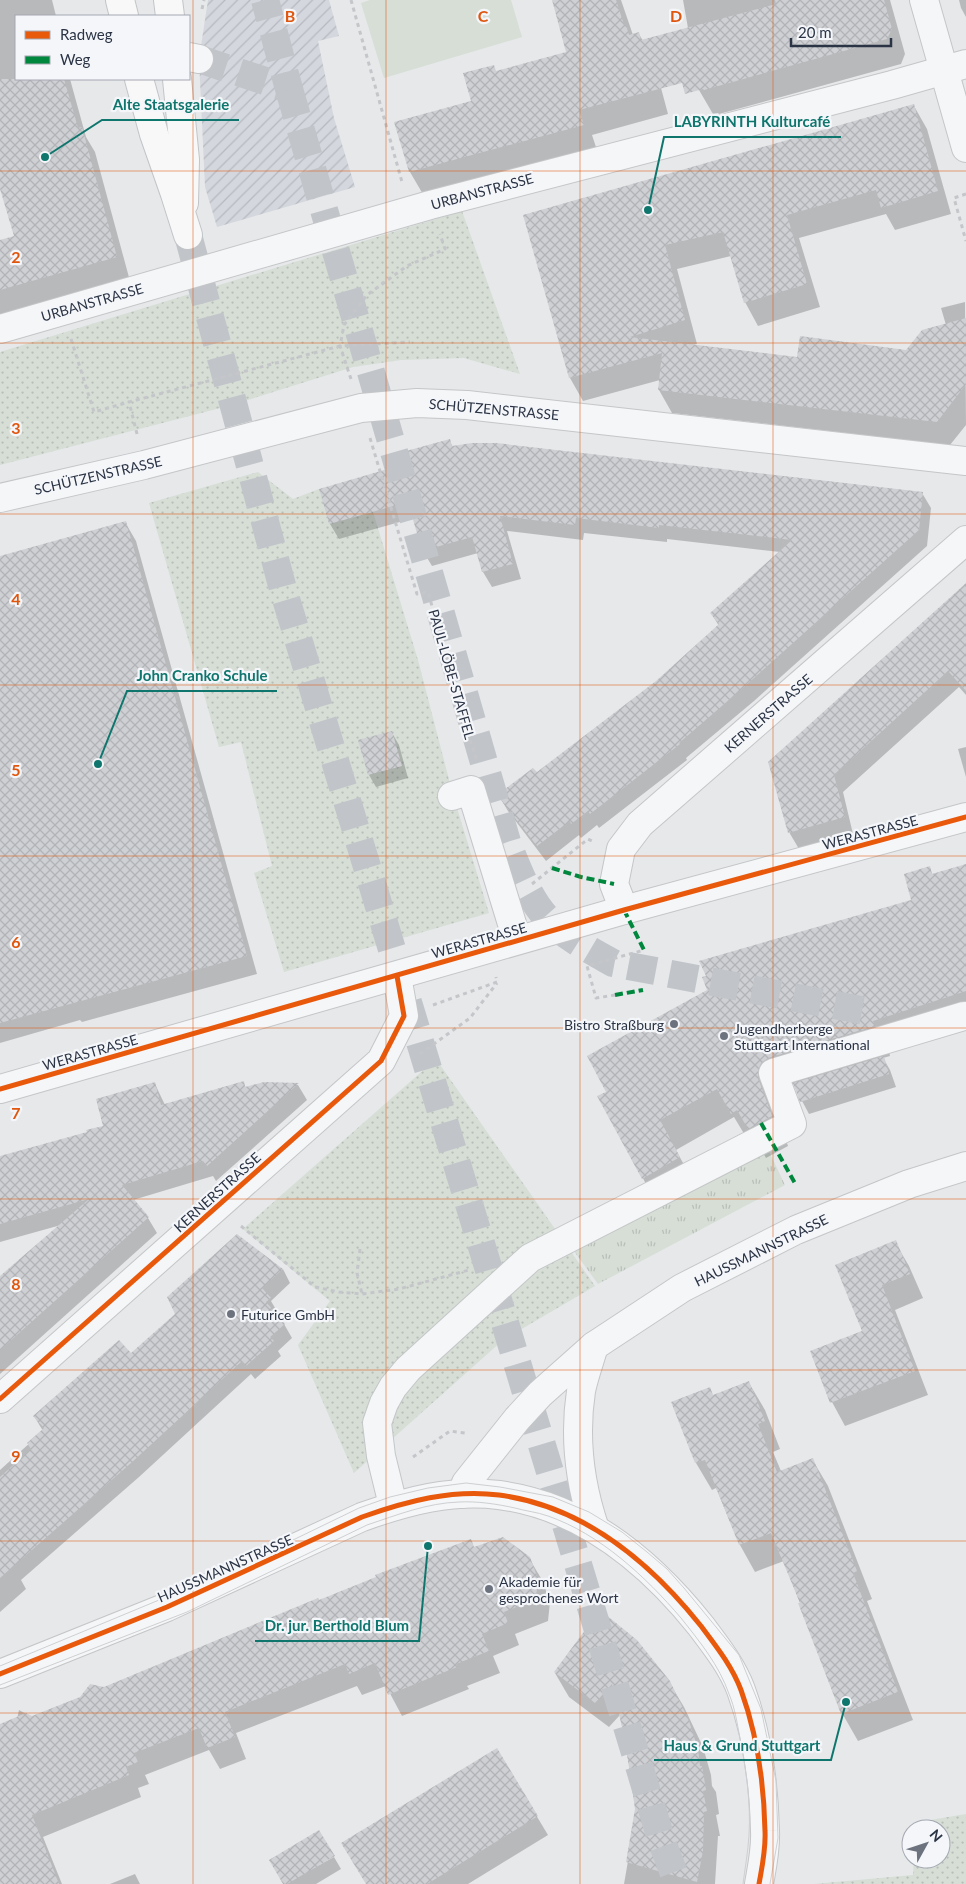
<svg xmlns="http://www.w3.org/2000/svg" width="966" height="1884" font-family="Lato,sans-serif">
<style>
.industrial{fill:url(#industrial-furrows)}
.grass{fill:url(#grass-tufts)}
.park{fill:url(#park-dots)}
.pitch{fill:#d6ded6}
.shadow{fill:#0003}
.building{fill:url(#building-cross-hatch)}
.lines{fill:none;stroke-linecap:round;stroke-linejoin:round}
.minor-tunnel{stroke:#c1c4c9;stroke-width:28;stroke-dasharray:28 14;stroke-linecap:butt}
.major-tunnel{stroke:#c1c4c9;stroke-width:28;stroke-dasharray:28 14;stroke-linecap:butt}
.minor-casing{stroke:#c4c6c8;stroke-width:30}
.major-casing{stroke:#c2c5c8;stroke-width:30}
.path{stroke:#c5c6ca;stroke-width:3;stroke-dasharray:4 4;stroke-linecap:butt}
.minor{stroke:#f5f6f7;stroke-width:28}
.major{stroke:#f8f8f8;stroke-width:28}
.tram{stroke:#cecfd2;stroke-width:1}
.quiet{stroke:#00873e;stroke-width:4;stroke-dasharray:8 4;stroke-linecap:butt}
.cycleway-casing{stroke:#f4f6f9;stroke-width:8}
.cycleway{stroke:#e8590c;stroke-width:5}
.grid{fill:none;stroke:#df570f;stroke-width:1;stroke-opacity:0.55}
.poi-dot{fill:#6c737f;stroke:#f4f6f9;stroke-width:2}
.labels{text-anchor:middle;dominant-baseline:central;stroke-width:4.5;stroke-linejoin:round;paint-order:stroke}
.street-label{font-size:14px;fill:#2b3445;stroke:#f4f6f9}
.poi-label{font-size:14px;fill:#2b3445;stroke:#f4f6f9;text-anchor:start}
.grid-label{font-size:16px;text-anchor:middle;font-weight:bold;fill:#df570f;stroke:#f4f6f9;stroke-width:4.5;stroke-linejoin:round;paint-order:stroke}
.leader{fill:none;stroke:#0f766e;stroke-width:2}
.callout-dot{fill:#0f766e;stroke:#f4f6f9;stroke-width:2}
.callout-label{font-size:15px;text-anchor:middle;font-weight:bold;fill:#0f766e;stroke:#f4f6f9;stroke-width:4.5;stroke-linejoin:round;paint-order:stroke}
</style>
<defs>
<pattern id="industrial-furrows" width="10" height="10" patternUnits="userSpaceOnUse" patternTransform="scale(1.25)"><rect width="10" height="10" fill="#d4d7dd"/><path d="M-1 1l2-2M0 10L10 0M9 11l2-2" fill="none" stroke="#b6b9bf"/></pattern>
<pattern id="grass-tufts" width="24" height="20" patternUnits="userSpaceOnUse" patternTransform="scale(1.25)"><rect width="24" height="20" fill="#d6ded6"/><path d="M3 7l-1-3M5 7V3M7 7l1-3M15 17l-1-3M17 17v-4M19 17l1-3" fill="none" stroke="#b8bfb9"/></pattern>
<pattern id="park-dots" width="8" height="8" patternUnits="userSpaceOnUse" patternTransform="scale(1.25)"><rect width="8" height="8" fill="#d6ded6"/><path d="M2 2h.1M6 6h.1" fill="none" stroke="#b8bfb9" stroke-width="1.8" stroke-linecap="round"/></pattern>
<pattern id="building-cross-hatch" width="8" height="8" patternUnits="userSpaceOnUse" patternTransform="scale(1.25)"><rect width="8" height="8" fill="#ced0d3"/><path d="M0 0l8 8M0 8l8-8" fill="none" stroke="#b1b3b6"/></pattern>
</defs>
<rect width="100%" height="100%" fill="#e6e8ea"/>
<polygon class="industrial" points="208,0 329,0 339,36 318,41 334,118 355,187 217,227 205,187 199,59"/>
<polygon class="grass" points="764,1141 785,1185 598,1284 568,1243"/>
<g class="park">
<polygon points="462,211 520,374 464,358 401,360 353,367 232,405 0,465 0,352"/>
<polygon points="258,472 293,499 319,489 329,524 373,512 418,660 453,795 489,913 284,972 254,873 272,866 241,742 219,747 149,503"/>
<polygon points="436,1059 595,1286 503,1340 354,1473 298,1345 330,1301 243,1229"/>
<polygon points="966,1814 966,1884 814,1884 913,1875 914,1859 941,1859 941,1829 913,1829 913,1823"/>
</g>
<polygon class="pitch" points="370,0 511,0 522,37 384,78 361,3"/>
<g class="shadow">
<polygon points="0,0 52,0 56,16 16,16 16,79 70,79 86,137 95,152 130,281 0,317 0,241 15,237 0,184"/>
<polygon points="553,0 621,0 633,35 639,34 653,58 668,114 592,135 597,150 424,196 410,172 396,123 472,102 496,72 568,53"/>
<polygon points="683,0 890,0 905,54 901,64 719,114 718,113 713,114 699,90"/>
<polygon points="959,0 966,0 966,17 961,8"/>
<polygon points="914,106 927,129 951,214 895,230 886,214 799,238 820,307 758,326 745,302 731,256 677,269 697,344 691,345 798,358 907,351 946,325 941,308 965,302 966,425 950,445 672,413 659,390 660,380 583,401 570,378 524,216"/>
<polygon points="449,440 453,447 922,493 931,508 927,546 754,701 686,758 687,760 599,828 597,825 581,838 579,835 546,861 508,811 499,796 536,774 657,682 719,626 711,613 780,552 667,539 667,542 584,533 583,540 507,531 521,579 492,587 483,572 478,553 432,566 423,551 414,518 339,539 330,524 320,490 400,467"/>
<polygon points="125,522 136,541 257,974 82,1022 80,1020 0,1043 0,557"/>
<polygon points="966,585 966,695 959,687 843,792 853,834 799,849 789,832"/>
<polygon points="392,733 399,745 408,778 376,787 369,775"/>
<polygon points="966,747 966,777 958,749"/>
<polygon points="966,865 966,1026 889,1051 890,1056 883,1058 890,1070 896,1087 809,1114 802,1101 795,1084 785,1087 775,1109 788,1146 766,1158 755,1139 749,1142 734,1117 676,1150 696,1187 659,1208 599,1097 913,901 929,868 933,875"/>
<polygon points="243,1082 246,1088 264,1083 298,1085 307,1100 216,1181 213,1176 133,1200 148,1218 157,1233 0,1374 0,1278 61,1225 0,1242 0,1157 88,1133 105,1127 155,1084 165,1105"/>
<polygon points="895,1242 909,1266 923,1298 895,1310 928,1395 845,1426 832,1402 864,1332"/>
<polygon points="283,1269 290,1283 271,1301 278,1313 276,1315 284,1324 292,1338 278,1351 281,1356 255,1379 251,1374 139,1477 21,1580 26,1589 0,1612 0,1470 43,1431 34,1416 130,1355"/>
<polygon points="749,1383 765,1410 780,1449 773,1452 781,1471 812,1459 828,1486 872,1599 867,1601 913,1720 858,1741 842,1713 784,1561 755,1572 740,1545 716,1488 712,1490 696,1463 714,1396"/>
<polygon points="475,1548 529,1558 542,1580 550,1602 548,1621 515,1634 519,1645 493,1656 500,1673 467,1686 469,1689 402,1716 386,1686 362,1695 357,1686 236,1733 246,1759 220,1769 209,1750 145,1775 149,1784 138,1788 141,1797 43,1837 62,1884 0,1884 0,1730 16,1724 19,1710 32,1717 318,1601"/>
<polygon points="555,1673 669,1682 684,1707 703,1747 711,1775 712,1786 716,1792 719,1814 716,1815 720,1836 718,1836 715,1884 624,1884 637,1809 620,1715 609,1727 569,1697"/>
<polygon points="497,1750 548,1835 468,1884 367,1884"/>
<polygon points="334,1857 341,1869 316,1884 284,1884"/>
<polygon points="135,1874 140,1884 110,1884"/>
</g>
<g class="building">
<polygon points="552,0 616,0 624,25 626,25 629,35 639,32 641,40 776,4 775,0 884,0 892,29 887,39 704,90 703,89 685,94 682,83 579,110 584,125 409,172 394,122 471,101 463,73 494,65 496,71 566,52"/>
<polygon points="0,79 64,79 78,128 82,127 117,257 0,290 0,240 14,236 0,189"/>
<polygon points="914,104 938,191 881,208 876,190 787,215 807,284 744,303 723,232 665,245 685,320 630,337 797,357 800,336 906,350 922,330 966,318 966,384 937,422 658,390 662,353 569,378 523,215"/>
<polygon points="450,439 452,446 472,443 496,443 923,492 919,530 745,686 679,743 680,744 590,814 588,811 571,824 570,821 537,846 497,795 533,768 537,772 656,681 719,624 710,613 792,540 659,525 659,528 576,518 575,525 500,516 513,564 482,572 472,537 422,551 408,502 329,524 319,489 398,466 395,454"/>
<polygon points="126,521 247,956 0,1023 0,556"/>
<polygon points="966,583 966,691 948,671 834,775 845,817 788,833 768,762"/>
<polygon points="392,731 402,766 368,775 358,740"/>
<polygon points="966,864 966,991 873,1021 875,1026 768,1058 761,1063 758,1071 758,1078 772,1116 748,1129 737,1110 731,1114 717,1089 660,1120 680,1157 642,1179 597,1096 606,1092 587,1056 707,990 702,977 706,976 699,961 911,900 904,874 930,866 932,874"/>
<polygon points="884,1056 889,1074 800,1102 793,1083"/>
<polygon points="244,1081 245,1087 264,1082 299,1083 207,1166 203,1161 122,1185 149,1217 0,1350 0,1276 89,1199 0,1224 0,1156 87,1132 86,1130 103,1126 96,1099 155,1082 161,1105"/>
<polygon points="237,1234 283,1269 262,1288 271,1298 266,1302 285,1324 270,1337 274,1341 246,1366 242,1361 131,1463 0,1578 0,1477 31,1449 27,1443 44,1428 33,1416 119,1340 131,1353 175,1314 167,1297"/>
<polygon points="896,1240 910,1274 882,1285 915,1371 830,1403 810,1351 862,1331 835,1265"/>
<polygon points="749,1381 765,1421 758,1424 777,1472 813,1458 857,1571 853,1573 898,1692 841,1714 798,1603 800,1603 771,1533 739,1545 705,1460 695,1463 671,1402 710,1387 713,1395"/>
<polygon points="503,1537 530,1557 538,1579 536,1599 504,1612 508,1623 482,1634 489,1651 456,1664 457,1667 388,1695 375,1663 349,1674 345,1664 225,1712 235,1737 207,1748 199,1728 134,1753 138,1762 126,1767 129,1775 32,1815 59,1884 0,1884 0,1724 26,1713 32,1716 80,1697 90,1684 104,1687 318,1598 319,1600 376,1577 375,1575 471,1539 474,1547"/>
<polygon points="600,1610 637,1640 670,1681 689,1721 698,1749 700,1766 702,1766 706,1790 703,1791 707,1811 704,1812 703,1851 697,1882 626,1862 635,1809 625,1740 612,1684 595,1703 554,1672"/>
<polygon points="497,1748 538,1816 427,1884 366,1884 341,1843"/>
<polygon points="319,1830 335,1856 287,1884 283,1884 269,1860"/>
</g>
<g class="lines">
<g class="minor-tunnel">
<polyline points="199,59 289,89 265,0"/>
<path d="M289,89L507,842C517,867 528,897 546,917C565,937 590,950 613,963L866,1011"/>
</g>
<polyline class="major-tunnel" points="188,235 283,589 662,1842 678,1884"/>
<defs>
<g id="minor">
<polyline points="924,0 966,148"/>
<polyline points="189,57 199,59"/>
<polyline points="0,329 430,205 892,85 966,64"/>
<polyline points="0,498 144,465 361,408 417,403 467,405 966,461"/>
<polyline points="452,796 471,790 517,940"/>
<polyline points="624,910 614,884 621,849 640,824 966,540"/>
<polyline points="0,1089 624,910 966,817"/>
<path d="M594,1346C590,1360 584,1376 581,1391C574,1437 580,1485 595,1529"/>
<polyline points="0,1399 381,1061 404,1016 397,976"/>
<polyline points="462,1494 466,1483 517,1419 540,1394 594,1346 682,1288 796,1230 909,1184 966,1166"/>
<polyline points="393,1505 381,1456 377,1423 384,1403 393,1387 408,1369 530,1258 792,1124 773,1073 964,1016"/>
<path d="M0,1674L167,1607L362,1517C407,1501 452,1489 499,1495C583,1506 650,1562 701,1626C716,1646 732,1666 741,1690C757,1734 764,1784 765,1831C766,1849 762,1867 759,1884"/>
</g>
<g id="major">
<polyline points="120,0 124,16"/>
<polyline points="168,0 170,16"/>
<polyline points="139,79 154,134 175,194 188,235"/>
<polyline points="177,79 185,160 184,203"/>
</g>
</defs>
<use href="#minor" class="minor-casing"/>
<use href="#major" class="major-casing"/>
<g class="path">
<polyline points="351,0 402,182"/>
<polyline points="202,9 204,0"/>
<polyline points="966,194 954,198 966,241"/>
<polyline points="71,339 94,412 129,402"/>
<polyline points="351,379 340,346 344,325 367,295 407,266 445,249 440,234"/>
<polyline points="137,434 129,402 340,346 410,342"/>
<polyline points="370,438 417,594 428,592 476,759"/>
<polyline points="532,884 588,839 592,841"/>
<polyline points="615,995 596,998 587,966 644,950"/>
<polyline points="433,1005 497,982 496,977"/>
<polyline points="420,1054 470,1018 497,983"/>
<polyline points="241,1226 315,1287 339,1292 362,1294 399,1289 469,1270"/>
<polyline points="360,1249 357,1273 362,1294"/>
<polyline points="413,1457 450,1431 465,1433"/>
</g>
<use href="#minor" class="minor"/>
<use href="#major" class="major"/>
<g class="tram">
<polyline points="0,1666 229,1571 359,1508 390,1497 428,1488 466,1483 500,1487 553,1497 589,1512 622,1532 647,1552 667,1569 684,1588 739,1655 761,1709 776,1781 778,1838 770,1884"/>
<path d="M0,1685L187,1612L367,1525C397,1515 427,1503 459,1502C477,1501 497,1504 515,1508C525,1511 537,1512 548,1516C600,1534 646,1577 681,1618C700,1642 719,1665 729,1694C735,1708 737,1723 740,1738C746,1770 751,1802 749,1835C748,1852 745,1868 743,1884"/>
</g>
<g class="quiet">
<polyline points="552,868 581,877 614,884"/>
<polyline points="624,910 644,950"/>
<polyline points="615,995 643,990"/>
<polyline points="761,1123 796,1185"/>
</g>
<defs>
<g id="cycleway">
<polyline points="0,1089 624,910 966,817"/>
<polyline points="0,1399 381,1061 404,1016 397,976"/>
<path d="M0,1674L167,1607L362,1517C407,1501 452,1489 499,1495C583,1506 650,1562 701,1626C716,1646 732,1666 741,1690C757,1734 764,1784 765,1831C766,1849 762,1867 759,1884"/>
</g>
</defs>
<use href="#cycleway" class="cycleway-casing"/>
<use href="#cycleway" class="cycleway"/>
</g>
<path class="grid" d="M193,0V1884M386,0V1884M580,0V1884M773,0V1884M0,171H966M0,343H966M0,514H966M0,685H966M0,856H966M0,1028H966M0,1199H966M0,1370H966M0,1541H966M0,1713H966"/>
<g class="poi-dot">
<circle cx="674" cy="1024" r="5"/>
<circle cx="724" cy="1036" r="5"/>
<circle cx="231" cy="1314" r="5"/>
<circle cx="489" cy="1589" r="5"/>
</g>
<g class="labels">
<g class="street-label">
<text transform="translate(482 191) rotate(-15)">URBANSTRASSE</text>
<text transform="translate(92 302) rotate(-16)">URBANSTRASSE</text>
<text transform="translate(494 409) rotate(5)">SCHÜTZENSTRASSE</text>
<text transform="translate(98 475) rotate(-13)">SCHÜTZENSTRASSE</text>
<text transform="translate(452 674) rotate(74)">PAUL-LÖBE-STAFFEL</text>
<text transform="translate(768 713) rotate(-41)">KERNERSTRASSE</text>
<text transform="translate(870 832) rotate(-15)">WERASTRASSE</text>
<text transform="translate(479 940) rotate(-16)">WERASTRASSE</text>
<text transform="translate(90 1052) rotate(-16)">WERASTRASSE</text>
<text transform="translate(217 1192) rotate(-42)">KERNERSTRASSE</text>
<text transform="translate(761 1250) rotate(-26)">HAUSSMANNSTRASSE</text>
<text transform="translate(225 1568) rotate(-24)">HAUSSMANNSTRASSE</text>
</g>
<g class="poi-label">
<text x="664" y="1024" text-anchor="end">Bistro Straßburg</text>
<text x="734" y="1028">Jugendherberge<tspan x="734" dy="16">Stuttgart International</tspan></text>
<text x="241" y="1314">Futurice GmbH</text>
<text x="499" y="1581">Akademie für<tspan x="499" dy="16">gesprochenes Wort</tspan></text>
</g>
</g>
<g class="grid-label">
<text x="290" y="22">B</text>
<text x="483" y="22">C</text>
<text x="676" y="22">D</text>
<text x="16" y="263">2</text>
<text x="16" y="434">3</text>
<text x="16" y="605">4</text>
<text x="16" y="776">5</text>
<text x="16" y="948">6</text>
<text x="16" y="1119">7</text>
<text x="16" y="1290">8</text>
<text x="16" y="1462">9</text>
</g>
<path class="leader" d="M45 157L102 120H239M648 210L664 137H841M98 764L127 691H277M428 1546L419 1641H255M846 1702L831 1760H654"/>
<g class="callout-dot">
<circle cx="45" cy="157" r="5"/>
<circle cx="648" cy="210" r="5"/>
<circle cx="98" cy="764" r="5"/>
<circle cx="428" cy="1546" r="5"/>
<circle cx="846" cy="1702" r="5"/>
</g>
<g class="callout-label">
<text x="171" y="110">Alte Staatsgalerie</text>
<text x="752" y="127">LABYRINTH Kulturcafé</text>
<text x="202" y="681">John Cranko Schule</text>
<text x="337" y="1631">Dr. jur. Berthold Blum</text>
<text x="742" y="1751">Haus &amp; Grund Stuttgart</text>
</g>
<rect x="15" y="15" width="175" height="65" fill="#f4f6f9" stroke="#a4a8b1"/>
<rect x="25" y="31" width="25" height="8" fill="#e8590c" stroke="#a4a8b1"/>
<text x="60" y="40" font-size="15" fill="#2b3445">Radweg</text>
<rect x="25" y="56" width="25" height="8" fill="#00873e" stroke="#a4a8b1"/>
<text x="60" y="65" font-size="15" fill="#2b3445">Weg</text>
<g transform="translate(926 1844) rotate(50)"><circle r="24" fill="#f4f6f9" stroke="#a4a8b1"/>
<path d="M0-4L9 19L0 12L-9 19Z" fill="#6c737f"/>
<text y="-8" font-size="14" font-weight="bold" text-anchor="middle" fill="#2b3445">N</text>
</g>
<path d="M791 38v8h100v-8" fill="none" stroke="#2b3445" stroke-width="2.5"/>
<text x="798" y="38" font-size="15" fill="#2b3445" stroke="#f4f6f9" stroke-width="4" paint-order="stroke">20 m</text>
</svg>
